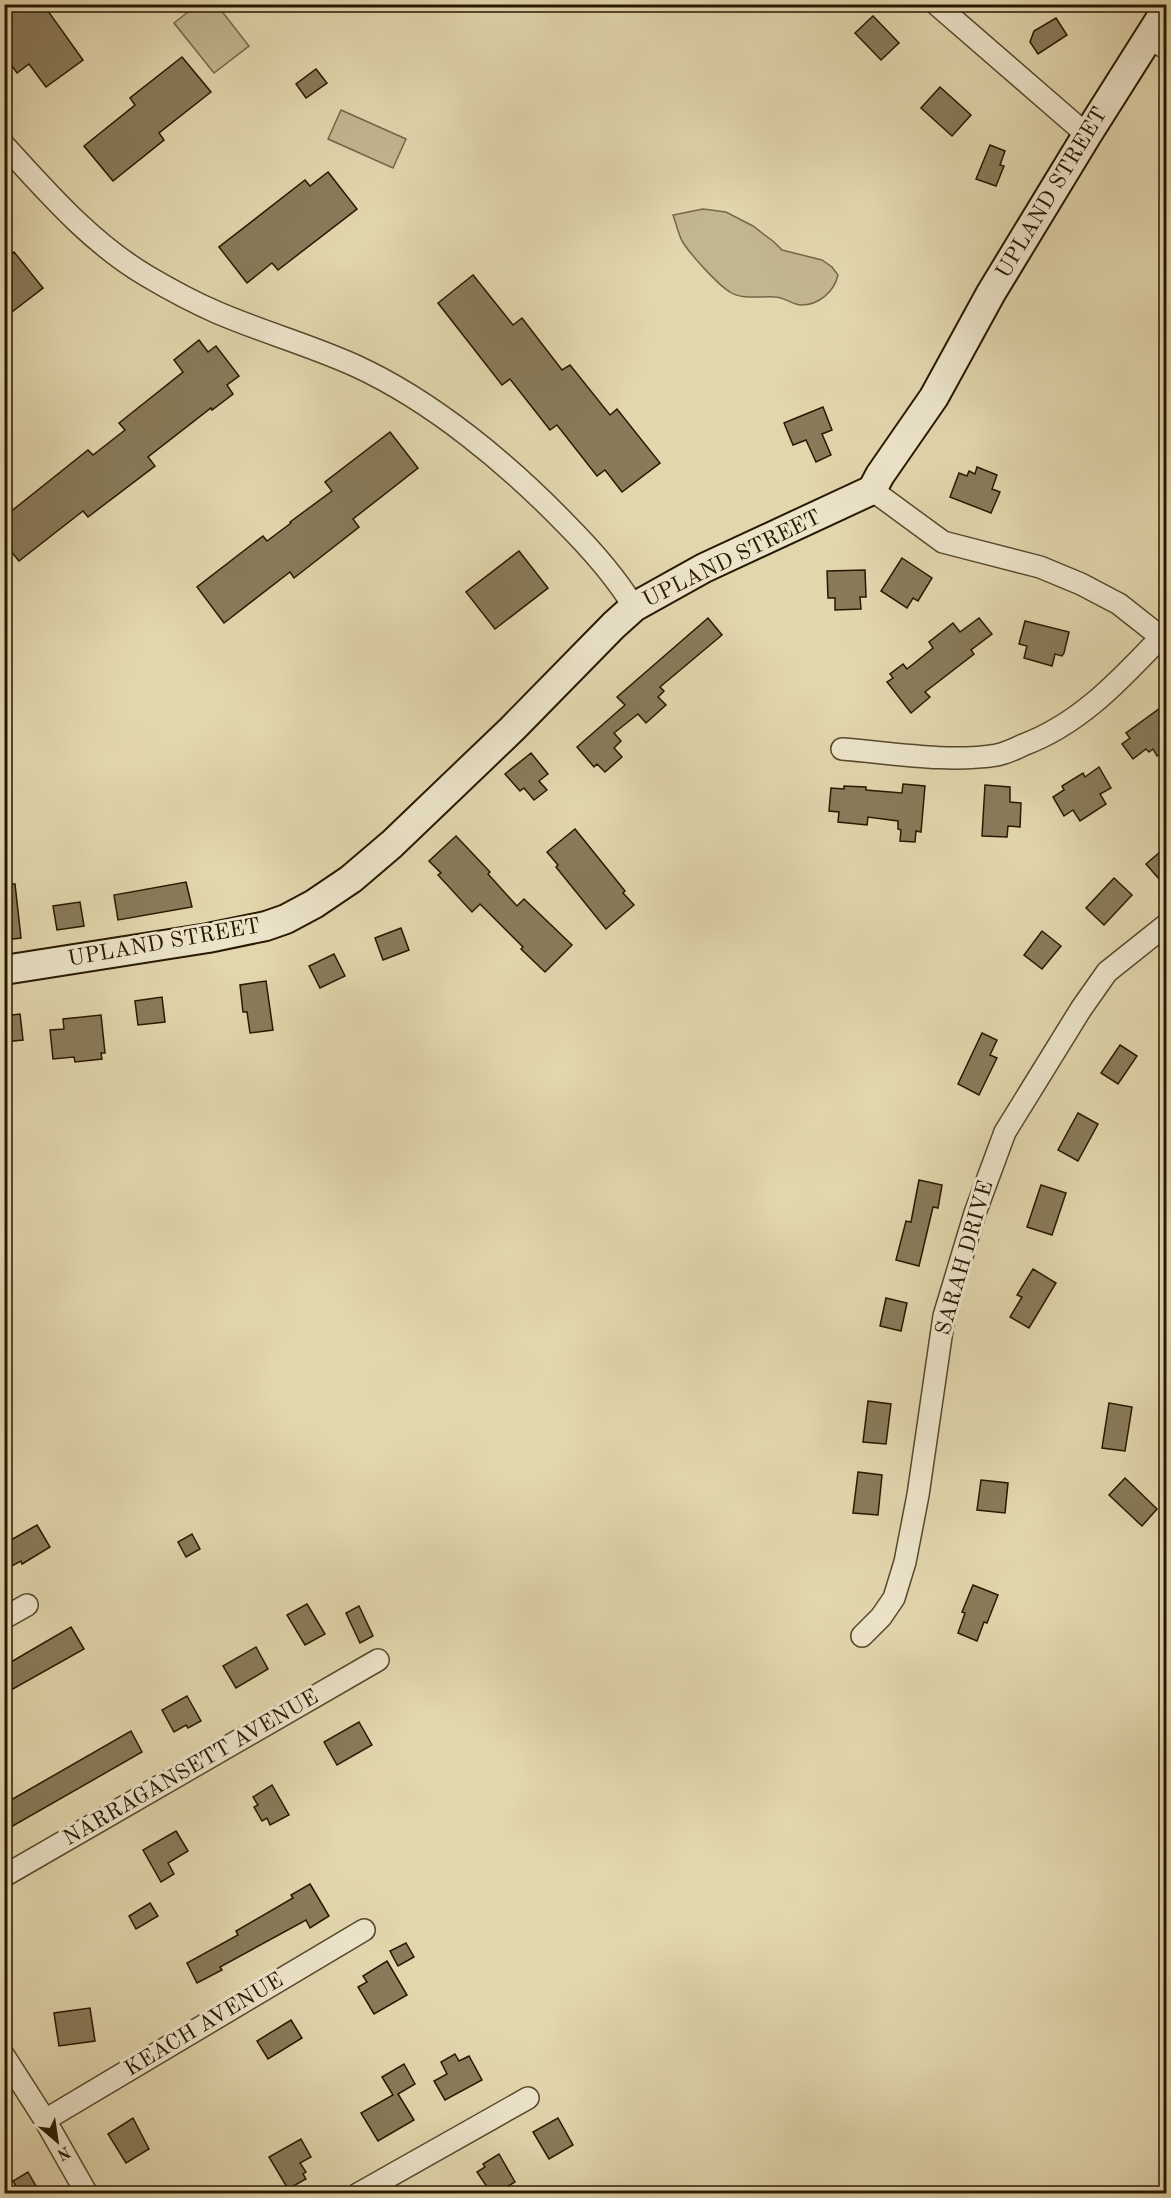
<svg xmlns="http://www.w3.org/2000/svg" width="1171" height="2198" font-family="'Old Standard TT',serif">
<style>
.green{fill:#c2b690;stroke:#756748;stroke-width:1.5}
.building{fill:#897b5a;stroke:#281801;stroke-width:1.5}
.lines{fill:none;stroke-linecap:round;stroke-linejoin:round}
.street-casing{stroke:#56482c;stroke-width:24}
.secondary-casing{stroke:#281801;stroke-width:32}
.street{stroke:#ece4ca;stroke-width:21}
.secondary{stroke:#ece4ca;stroke-width:28}
.labels{text-anchor:middle;dominant-baseline:central;stroke-width:6;stroke-linejoin:round;paint-order:stroke}
.street-label{font-size:22px;fill:#281801;stroke:#ece4ca}
</style>
<rect width="100%" height="100%" fill="#e2d6ad"/>
<filter id="stains"><feTurbulence type="fractalNoise" baseFrequency=".00333" numOctaves="4"/><feColorMatrix values="0 0 0 0 .2 0 0 0 0 .09 0 0 0 0 .02 0 0 0 .5 -.17"/></filter>
<radialGradient id="worn" r=".72"><stop offset=".6" stop-color="#630" stop-opacity="0"/><stop offset="1" stop-color="#630" stop-opacity=".3"/></radialGradient>
<g class="green">
<polygon points="198,4 217,5 249,46 214,73 174,23"/>
<polygon points="341,110 406,139 393,168 328,139"/>
<path d="M703,209L726,212L753,226L774,242L782,250L822,260L832,267L838,275C834,292 819,305 801,305C793,305 784,297 775,297C761,296 742,300 730,292C717,284 690,254 682,241C678,233 676,223 673,215Z"/>
</g>
<g class="building">
<polygon points="4,4 27,4 33,12 43,4 83,60 46,87 29,64 17,73 4,55"/>
<polygon points="873,16 899,43 881,60 855,33"/>
<polygon points="1056,18 1067,35 1038,54 1030,42 1034,31"/>
<polygon points="182,57 211,92 159,133 164,140 113,181 84,146 135,105 130,98"/>
<polygon points="316,69 327,83 306,98 296,84"/>
<polygon points="940,87 971,115 952,136 921,108"/>
<polygon points="990,145 1005,151 1000,165 1004,166 996,186 976,179"/>
<polygon points="328,172 357,209 278,270 272,263 247,283 219,247 305,180 310,186"/>
<polygon points="14,252 43,288 4,318 4,260"/>
<polygon points="473,275 513,325 522,318 562,370 570,365 610,415 617,409 660,463 622,492 605,470 597,476 557,425 550,430 510,379 502,385 438,303"/>
<polygon points="199,340 208,352 216,346 239,376 227,385 233,394 212,410 211,408 148,457 155,466 88,517 83,511 19,561 4,543 4,517 88,450 93,455 125,430 119,423 183,372 174,360"/>
<polygon points="823,407 832,430 822,434 831,455 816,462 806,440 793,445 784,423"/>
<polygon points="390,432 418,468 353,519 359,527 294,578 290,572 224,623 197,587 263,536 267,541 291,523 290,522 332,491 325,482"/>
<polygon points="977,467 997,475 992,489 1000,492 991,513 950,497 959,473 967,476 969,471 975,474"/>
<polygon points="519,551 548,588 495,629 466,592"/>
<polygon points="902,558 932,578 918,601 913,598 907,608 881,591"/>
<polygon points="865,570 866,597 860,597 861,609 835,610 835,598 828,598 827,571"/>
<polygon points="708,618 722,635 660,687 664,691 658,697 666,705 646,723 638,714 614,733 621,741 614,748 622,757 605,772 597,764 594,767 577,747 625,705 617,697"/>
<polygon points="979,618 992,634 971,650 974,654 925,692 930,697 911,713 887,682 893,678 890,674 903,664 907,669 933,648 929,642 953,623 960,632"/>
<polygon points="1025,621 1069,632 1064,653 1062,656 1055,654 1052,666 1024,658 1027,646 1019,644"/>
<polygon points="1167,703 1167,749 1157,756 1153,749 1149,752 1146,749 1133,759 1122,744 1130,738 1126,733"/>
<polygon points="531,753 548,774 539,781 547,790 534,800 524,788 520,791 505,774"/>
<polygon points="1099,767 1111,788 1100,794 1106,804 1080,821 1073,810 1064,816 1053,797 1064,790 1062,786 1083,773 1085,777"/>
<polygon points="903,784 925,786 921,832 916,831 915,842 900,841 901,830 898,829 898,821 868,817 867,825 838,822 839,812 829,811 831,788 844,789 844,786 866,787 866,790 902,793"/>
<polygon points="985,785 1010,787 1010,802 1021,803 1020,827 1008,826 1007,837 982,836"/>
<polygon points="575,829 625,891 623,893 634,905 606,929 556,867 558,865 547,852"/>
<polygon points="456,836 490,872 488,874 517,906 524,899 572,945 545,972 521,949 523,947 480,904 472,912 438,875 441,873 429,861"/>
<polygon points="1167,846 1167,888 1146,864"/>
<polygon points="1114,878 1132,895 1104,925 1086,908"/>
<polygon points="186,882 192,907 118,920 114,895"/>
<polygon points="4,884 15,884 21,938 4,940"/>
<polygon points="80,902 84,926 57,930 53,906"/>
<polygon points="401,928 409,950 383,960 375,938"/>
<polygon points="1042,931 1061,946 1042,969 1024,955"/>
<polygon points="334,954 345,976 320,988 309,966"/>
<polygon points="266,981 273,1030 250,1033 247,1012 243,1012 240,985"/>
<polygon points="162,997 165,1022 138,1025 135,1001"/>
<polygon points="20,1014 23,1040 4,1042 4,1016"/>
<polygon points="101,1015 105,1053 101,1053 102,1059 75,1062 74,1057 53,1059 50,1030 64,1029 63,1019"/>
<polygon points="982,1033 997,1040 990,1055 997,1058 979,1095 958,1084"/>
<polygon points="1120,1045 1137,1056 1118,1084 1101,1073"/>
<polygon points="1078,1113 1098,1124 1078,1161 1058,1150"/>
<polygon points="919,1180 942,1185 938,1208 933,1207 919,1266 896,1260 906,1221 911,1222"/>
<polygon points="1041,1185 1066,1193 1052,1235 1027,1227"/>
<polygon points="1033,1269 1056,1283 1029,1328 1010,1317 1022,1297 1017,1295"/>
<polygon points="886,1298 907,1303 901,1331 880,1326"/>
<polygon points="868,1401 891,1404 886,1444 863,1442"/>
<polygon points="1109,1403 1132,1407 1125,1451 1102,1448"/>
<polygon points="858,1472 882,1475 878,1515 853,1513"/>
<polygon points="1125,1478 1157,1509 1142,1526 1109,1495"/>
<polygon points="981,1480 1008,1483 1005,1513 977,1510"/>
<polygon points="37,1525 50,1547 22,1564 21,1561 4,1570 4,1544"/>
<polygon points="192,1534 200,1549 186,1557 178,1542"/>
<polygon points="973,1585 998,1595 987,1623 984,1622 977,1641 958,1633 965,1613 962,1612"/>
<polygon points="307,1604 325,1634 305,1645 287,1615"/>
<polygon points="359,1606 373,1636 360,1643 346,1613"/>
<polygon points="71,1627 84,1649 4,1694 4,1666"/>
<polygon points="256,1647 268,1669 236,1688 223,1666"/>
<polygon points="187,1696 201,1721 188,1728 186,1725 174,1732 162,1710"/>
<polygon points="359,1722 372,1745 337,1765 324,1742"/>
<polygon points="131,1731 142,1752 4,1831 4,1804"/>
<polygon points="272,1785 289,1815 270,1825 267,1818 262,1821 254,1807 258,1805 253,1797"/>
<polygon points="176,1831 188,1851 168,1863 174,1874 161,1882 143,1850"/>
<polygon points="310,1884 329,1916 310,1928 306,1920 220,1967 222,1970 197,1983 187,1963 238,1935 236,1931 293,1898 291,1895"/>
<polygon points="150,1903 158,1916 136,1929 129,1916"/>
<polygon points="406,1943 414,1957 398,1966 390,1951"/>
<polygon points="387,1961 407,1995 374,2014 358,1987 367,1982 363,1976"/>
<polygon points="90,2008 95,2041 59,2046 54,2013"/>
<polygon points="291,2020 302,2038 268,2059 257,2041"/>
<polygon points="455,2054 459,2061 469,2056 482,2080 445,2100 434,2081 447,2074 441,2062"/>
<polygon points="404,2064 415,2084 398,2094 414,2120 378,2141 361,2113 393,2095 382,2077"/>
<polygon points="133,2118 149,2149 126,2163 108,2134"/>
<polygon points="558,2118 573,2145 549,2159 533,2132"/>
<polygon points="301,2139 311,2157 300,2163 306,2172 303,2174 306,2179 288,2189 269,2157"/>
<polygon points="499,2154 515,2182 496,2193 491,2193 477,2172 485,2167 483,2164"/>
<polygon points="28,2172 40,2193 20,2193 13,2181"/>
</g>
<g class="lines">
<defs>
<g id="street">
<polyline points="936,4 1087,135"/>
<polyline points="1148,38 1166,48"/>
<path d="M4,145C48,193 91,243 147,276C169,289 193,302 216,312C262,332 310,345 356,366C432,401 507,463 565,523C591,549 615,576 634,607"/>
<polyline points="872,490 943,542 1040,567 1081,584 1119,604 1166,641"/>
<path d="M842,749C892,753 949,763 997,755C1006,753 1015,749 1023,745C1080,724 1120,680 1162,636"/>
<polyline points="4,1618 27,1605"/>
<polyline points="862,1636 881,1617 894,1598 905,1562 918,1495 944,1316 975,1213 1005,1132 1081,1009 1107,972 1166,925"/>
<polyline points="4,1876 378,1660"/>
<polyline points="4,2056 45,2120 87,2194"/>
<polyline points="45,2120 364,1930"/>
<polyline points="358,2194 528,2098"/>
</g>
<polyline id="secondary" points="4,970 208,938 266,926 286,919 314,904 351,879 392,844 512,729 614,625 634,607 704,568 872,490 880,475 934,397 991,293 1087,135 1166,10"/>
</defs>
<use href="#street" class="street-casing"/>
<use href="#secondary" class="secondary-casing"/>
<use href="#street" class="street"/>
<use href="#secondary" class="secondary"/>
</g>
<g class="labels">
<g class="street-label">
<text transform="translate(1052 193) rotate(-59)">UPLAND STREET</text>
<text transform="translate(732 559) rotate(-26)">UPLAND STREET</text>
<text transform="translate(164 943) rotate(-10)">UPLAND STREET</text>
<text transform="translate(965 1258) rotate(-74)">SARAH DRIVE</text>
<text transform="translate(191 1768) rotate(-30)">NARRAGANSETT AVENUE</text>
<text transform="translate(204 2025) rotate(-31)">KEACH AVENUE</text>
</g>
</g>
<rect width="1171" height="2198" fill="none" stroke="#e2d6ad" stroke-width="24"/>
<rect x="6" y="6" width="1159" height="2186" fill="none" stroke="#281801" stroke-width="3"/>
<rect x="12" y="12" width="1147" height="2174" fill="none" stroke="#281801" stroke-width="1.5"/>
<g transform="translate(57 2141) rotate(151)" stroke="#ece4ca" stroke-width="4.5" paint-order="stroke">
<path d="M0-4.5L10 22L0 15L-10 22Z" fill="#281801"/>
<text y="-9" font-size="16" font-weight="bold" text-anchor="middle" fill="#281801">N</text>
</g>
<rect width="100%" height="100%" filter="url(#stains)"/>
<rect width="100%" height="100%" fill="url(#worn)"/>
</svg>
